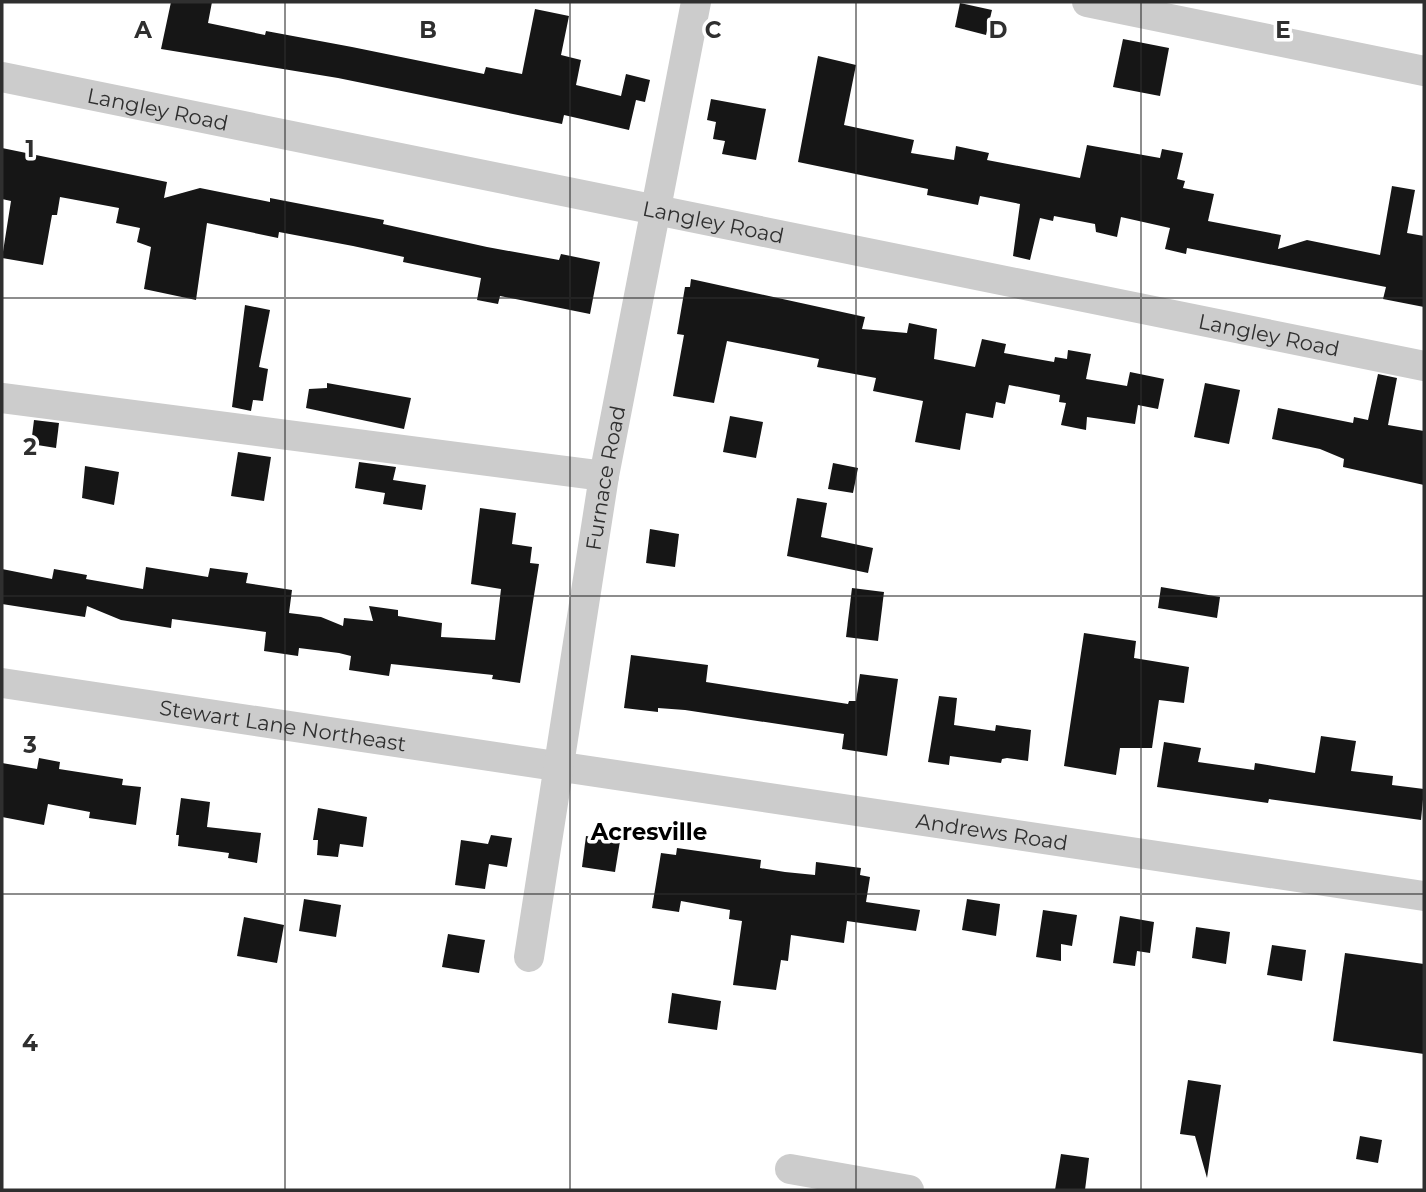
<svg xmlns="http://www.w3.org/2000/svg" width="1426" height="1192" font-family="Montserrat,sans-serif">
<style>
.building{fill:#161616}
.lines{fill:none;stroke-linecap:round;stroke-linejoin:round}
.minor{stroke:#ccc;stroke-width:30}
.grid{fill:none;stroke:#2f2f2f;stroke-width:2;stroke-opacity:0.55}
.labels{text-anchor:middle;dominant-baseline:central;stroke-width:7;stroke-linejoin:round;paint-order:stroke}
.street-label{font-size:21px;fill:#2f2f2f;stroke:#fff}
.neighbourhood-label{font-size:23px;font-weight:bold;fill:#000;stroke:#fff}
.grid-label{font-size:23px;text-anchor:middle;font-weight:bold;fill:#2f2f2f;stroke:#fff;stroke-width:7;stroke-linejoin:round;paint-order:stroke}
</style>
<rect width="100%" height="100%" fill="#fff"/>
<g class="building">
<polygon points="171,2 212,2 208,23 265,35 266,31 352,47 484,74 486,67 522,74 535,9 569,16 561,55 581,60 576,85 621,96 626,74 650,80 645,102 636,100 629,130 564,115 562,124 338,78 161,49"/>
<polygon points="960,3 992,10 986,35 955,27"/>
<polygon points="1123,39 1169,48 1160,96 1113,87"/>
<polygon points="818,56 856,65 844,125 914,140 911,153 954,160 956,146 989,153 987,160 1080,178 1087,145 1160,158 1162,149 1183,153 1177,179 1185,181 1183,188 1214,194 1208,221 1281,235 1278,249 1307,240 1380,255 1392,186 1415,190 1407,233 1424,236 1424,307 1383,299 1386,287 1187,248 1186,254 1165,249 1170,228 1121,217 1117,237 1096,232 1095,224 1054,216 1053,221 1040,218 1030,260 1013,256 1020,204 980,196 978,205 927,195 928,189 798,162"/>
<polygon points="711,99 766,109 756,160 722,154 725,141 713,139 716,122 707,120"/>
<polygon points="2,148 167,182 164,198 200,188 270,202 270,198 384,220 383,224 487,247 559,260 561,254 600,262 590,314 500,296 498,304 477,300 481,278 403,262 404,257 353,246 279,232 278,238 207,223 196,300 144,289 151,247 137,242 140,228 116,223 119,208 60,197 57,215 52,215 43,265 2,258 11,201 2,199"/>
<polygon points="691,279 865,317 862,329 907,333 909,323 937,329 934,359 975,367 982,339 1006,344 1004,353 1054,362 1055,357 1067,359 1068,350 1091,354 1086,379 1127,386 1130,372 1164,379 1158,409 1138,405 1135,424 1087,417 1086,430 1061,425 1066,403 1059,402 1060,395 1009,385 1005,404 996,402 993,418 966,413 960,450 915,442 923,401 873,391 876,378 817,367 819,359 727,341 714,403 673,396 684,335 677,334 685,287 690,287"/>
<polygon points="245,305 270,310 259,367 268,369 263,401 253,400 251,411 232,407"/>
<polygon points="1378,374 1397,378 1388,425 1424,431 1424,485 1343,467 1344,459 1320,449 1272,439 1278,408 1353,423 1354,417 1368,420"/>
<polygon points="327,383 411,398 404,429 306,408 309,389 327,388"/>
<polygon points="1205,383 1240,390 1229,444 1194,437"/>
<polygon points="730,416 763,422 756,458 723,452"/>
<polygon points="34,420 59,423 56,448 31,444"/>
<polygon points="238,452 271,457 264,501 231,496"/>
<polygon points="359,462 396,467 393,480 426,485 422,510 383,504 385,493 355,488"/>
<polygon points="833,463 858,468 853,493 828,489"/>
<polygon points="85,466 119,472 114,505 82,498"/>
<polygon points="797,498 827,503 821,537 873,548 868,573 787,556"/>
<polygon points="480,508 516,513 512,544 532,547 530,563 539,564 520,683 492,679 493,675 391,664 389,676 349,670 351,656 339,653 299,648 298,656 264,651 266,632 172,619 171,628 121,620 87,606 85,617 2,604 2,569 52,579 54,569 87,575 86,579 143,589 146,567 208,577 210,568 248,573 246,583 292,590 289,613 321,617 343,626 344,618 373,621 369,606 398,610 398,616 442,623 441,637 495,640 501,589 471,584"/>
<polygon points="650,529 679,534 675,567 646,563"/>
<polygon points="1161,587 1220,597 1217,618 1158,608"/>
<polygon points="852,588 884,592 878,641 846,637"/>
<polygon points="1084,633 1136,641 1134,658 1189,667 1184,703 1159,700 1152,748 1120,748 1116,775 1064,766"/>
<polygon points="631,655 708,665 706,682 848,704 849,701 856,701 860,674 898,679 887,756 842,749 844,734 685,710 658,708 658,712 624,708"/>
<polygon points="939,696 957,698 954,725 995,731 996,725 1031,730 1028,761 1007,758 1002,759 1001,763 950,756 949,765 928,762"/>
<polygon points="1321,736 1356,741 1351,771 1393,776 1392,785 1424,789 1421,820 1269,799 1268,803 1157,787 1164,742 1201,748 1198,762 1254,770 1255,763 1315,773"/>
<polygon points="39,758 60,762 59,769 123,779 122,785 141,787 136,825 89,818 90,812 48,804 44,825 2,817 2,763 37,769"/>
<polygon points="181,798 210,802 207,827 261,833 257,863 228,858 229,853 178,846 179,835 176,835"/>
<polygon points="318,808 367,817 363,847 340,844 338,857 317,855 318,840 313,840"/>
<polygon points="491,835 512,838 507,867 489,864 485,889 455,885 461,840 488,844"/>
<polygon points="586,836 620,841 615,872 582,867"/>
<polygon points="677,848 761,860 760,868 785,872 815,875 816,862 861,868 860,875 870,877 866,902 920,910 916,931 847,921 844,943 791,935 788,961 781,960 776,990 733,985 742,921 729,919 730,910 681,901 679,912 652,908 661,853 676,855"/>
<polygon points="304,899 341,905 336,937 299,931"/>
<polygon points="967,899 1000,904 996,936 962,930"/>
<polygon points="1043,910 1077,915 1072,946 1061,944 1061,961 1036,957"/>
<polygon points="1120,916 1154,922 1150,953 1137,951 1135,966 1113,963"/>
<polygon points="244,917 284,925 277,963 237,956"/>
<polygon points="1196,927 1230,932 1226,964 1192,958"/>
<polygon points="448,934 485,940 479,973 442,967"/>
<polygon points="1272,945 1306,950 1302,981 1267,975"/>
<polygon points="1345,953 1424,964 1424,1054 1333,1041"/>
<polygon points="672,993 721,1001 717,1030 668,1023"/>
<polygon points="1188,1080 1221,1085 1207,1178 1195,1136 1180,1134"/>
<polygon points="1360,1136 1382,1140 1378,1163 1356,1159"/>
<polygon points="1061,1154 1089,1158 1085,1190 1055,1190"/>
</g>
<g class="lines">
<g class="minor">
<polyline points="1087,2 1424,71"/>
<path id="s1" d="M2,77L1424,366"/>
<polyline points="2,398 604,476"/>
<path id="s2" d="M2,683L1424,896"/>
<path id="s3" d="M529,957L604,476L696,2"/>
<polyline points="790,1169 909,1190"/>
</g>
</g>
<path class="grid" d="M285,2V1190M570,2V1190M856,2V1190M1141,2V1190M2,298H1424M2,596H1424M2,894H1424"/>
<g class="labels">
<g class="street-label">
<text stroke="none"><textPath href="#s1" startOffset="159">Langley Road</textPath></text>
<text stroke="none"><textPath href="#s1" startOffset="726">Langley Road</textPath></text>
<text stroke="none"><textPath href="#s1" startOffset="1293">Langley Road</textPath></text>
<text stroke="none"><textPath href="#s3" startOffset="485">Furnace Road</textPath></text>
<text stroke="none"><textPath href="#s2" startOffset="284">Stewart Lane Northeast</textPath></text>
<text stroke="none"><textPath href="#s2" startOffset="1001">Andrews Road</textPath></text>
</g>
<g class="neighbourhood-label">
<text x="649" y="832">Acresville</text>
</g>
</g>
<g class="grid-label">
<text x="143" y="38">A</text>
<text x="428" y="38">B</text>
<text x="713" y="38">C</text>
<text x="998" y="38">D</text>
<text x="1283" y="38">E</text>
<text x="30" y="157">1</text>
<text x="30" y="455">2</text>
<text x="30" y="753">3</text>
<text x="30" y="1051">4</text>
</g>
<rect width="1426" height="1192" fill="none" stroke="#2f2f2f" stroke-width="7"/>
</svg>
